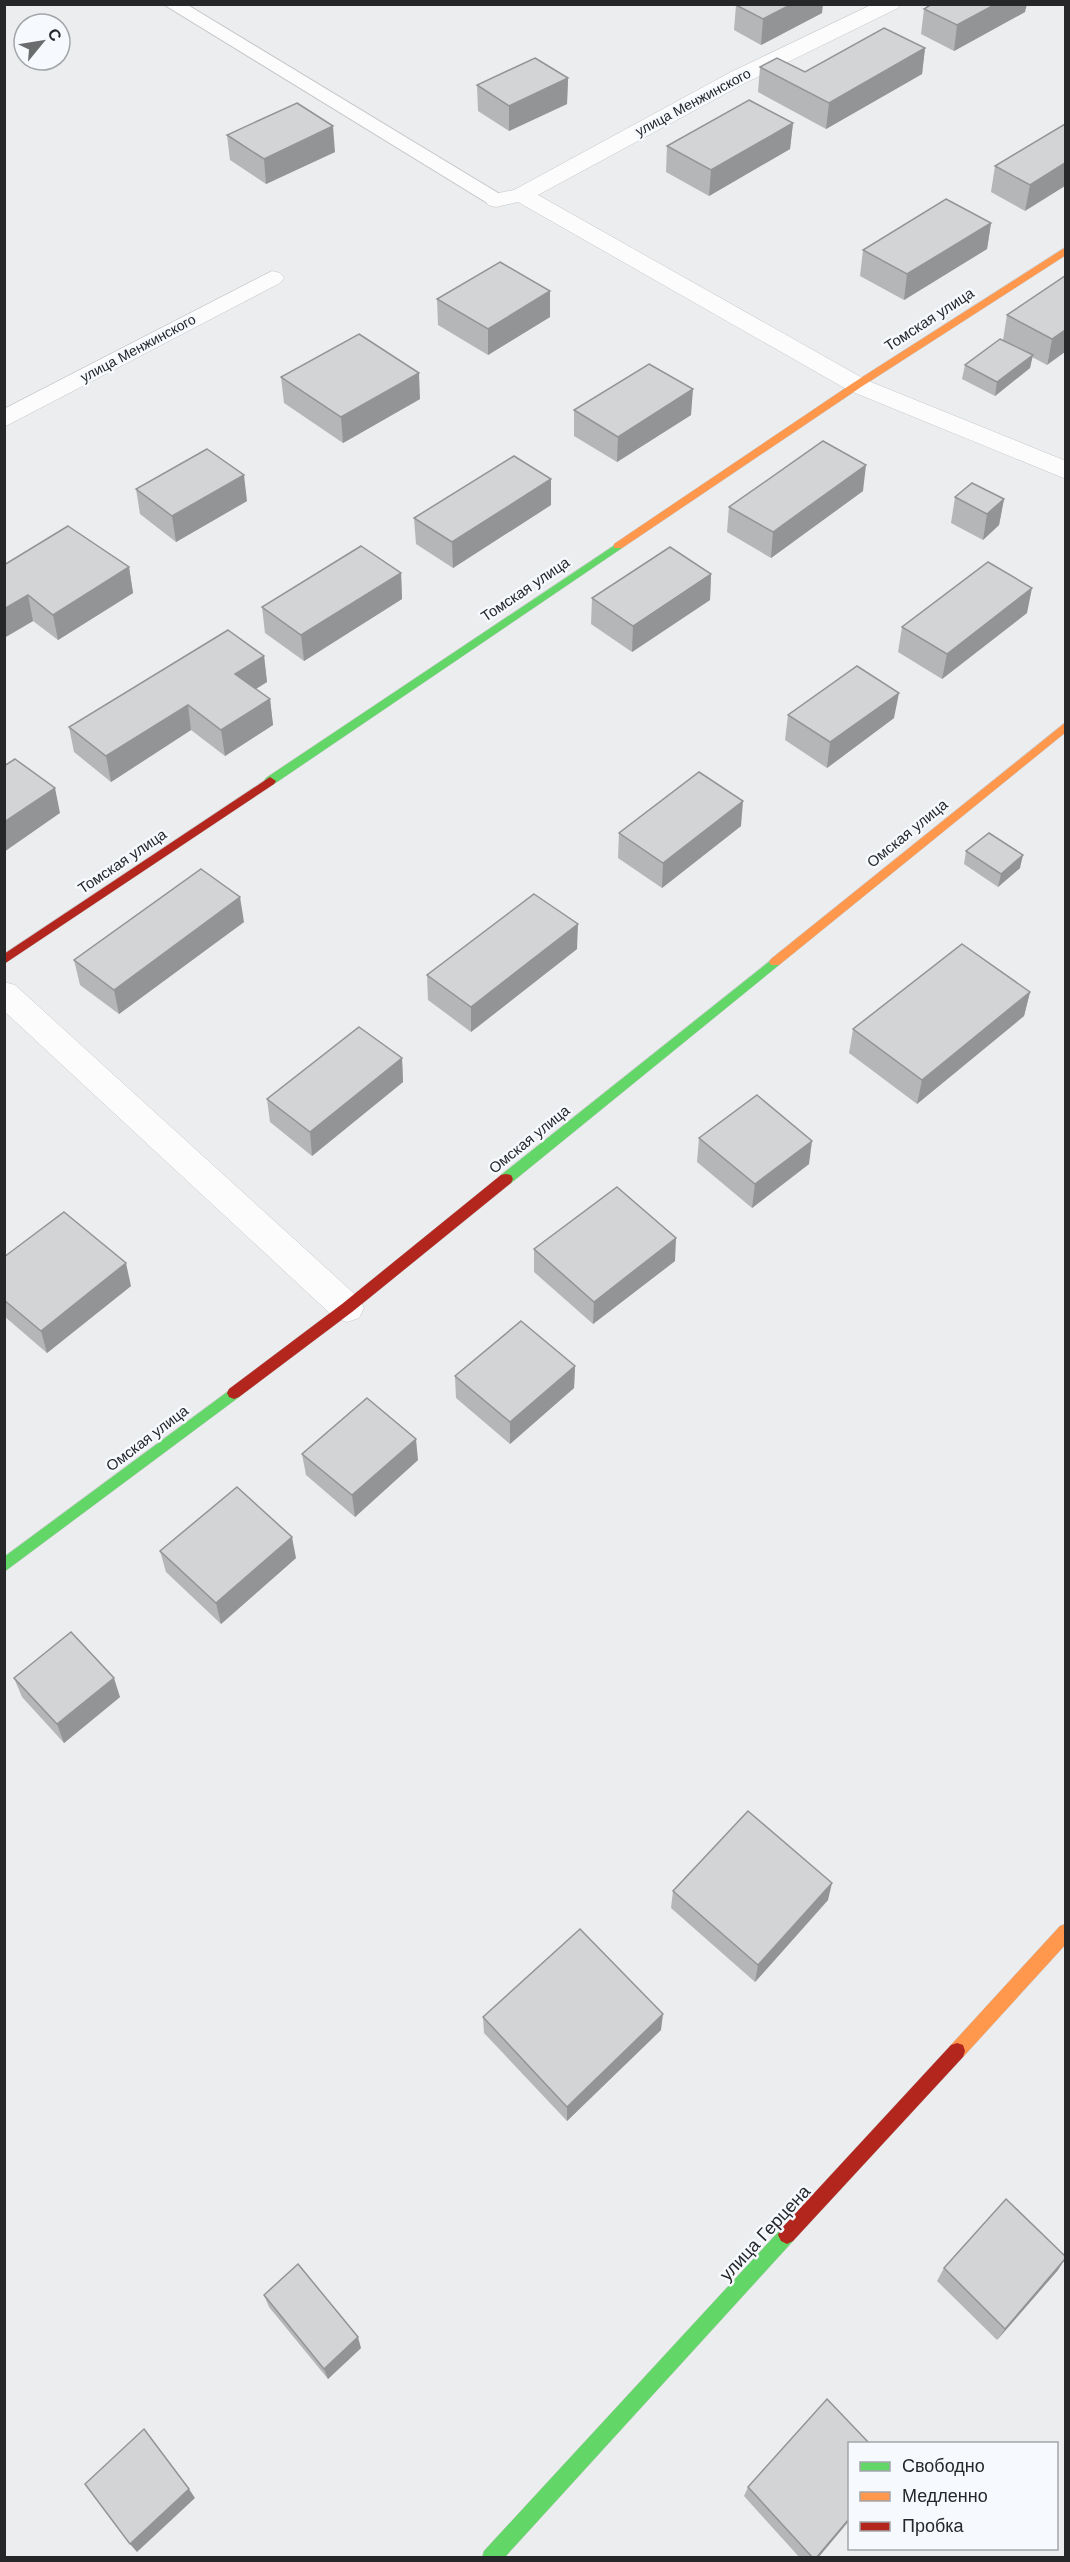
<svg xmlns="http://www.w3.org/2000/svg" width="1070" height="2562" font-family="Helvetica,sans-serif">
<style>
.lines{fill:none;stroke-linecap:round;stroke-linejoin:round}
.lane-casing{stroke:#c5c6c8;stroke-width:2}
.street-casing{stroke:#c5c6c8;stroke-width:1}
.fast-casing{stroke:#c5c6c8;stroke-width:1}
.slow-casing{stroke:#c5c6c8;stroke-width:1}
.jam-casing{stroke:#c5c6c8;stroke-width:1}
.lane{fill:#fcfcfd;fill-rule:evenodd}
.street{fill:#fcfcfd;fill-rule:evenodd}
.fast{fill:#63d668;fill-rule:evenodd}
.slow{fill:#ff974d;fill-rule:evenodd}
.jam{fill:#b3261e;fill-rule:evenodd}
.wall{fill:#b5b6b8}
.shaded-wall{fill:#939496}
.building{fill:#d2d4d6;stroke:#939496;stroke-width:1.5}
.labels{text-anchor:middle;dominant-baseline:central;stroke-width:5;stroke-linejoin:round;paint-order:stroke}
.far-street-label{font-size:14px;fill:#262729;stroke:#f6f9fe}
.street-label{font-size:15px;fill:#262729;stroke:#f6f9fe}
.near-street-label{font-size:18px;fill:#262729;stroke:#f6f9fe}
</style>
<rect width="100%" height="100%" fill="#ebedef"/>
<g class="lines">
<defs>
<polygon id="lane" points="163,4 186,4 503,196 506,200 503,204 489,204"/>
<g id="street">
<polygon points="873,4 901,4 898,8 745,83 538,195 866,380 1066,461 1066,479 848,390 518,202 496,207 488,205 485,200 488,195 514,190 729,73"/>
<polygon points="272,271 280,273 284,278 280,283 4,427 4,409"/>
<polygon points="4,982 15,985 359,1298 364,1308 359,1318 347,1322 335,1318 4,1011"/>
</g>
<g id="fast">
<polygon points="618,543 623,546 622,548 274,784 266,784 264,781 266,778"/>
<polygon points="775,957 781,962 779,965 511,1183 501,1183 499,1179 501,1175"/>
<polygon points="234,1387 239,1389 241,1393 239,1397 4,1572 4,1557"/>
<polygon points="787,2226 793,2229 796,2235 793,2241 504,2558 482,2558 484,2551 781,2229"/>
</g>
<g id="slow">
<polygon points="1066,247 1066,255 861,387 622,548 614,548 614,544 853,383"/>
<polygon points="1066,722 1066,732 779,965 771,965 769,962 771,959"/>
<polygon points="1066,1924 1066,1944 963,2057 957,2059 951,2057 949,2051 951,2045 1060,1926"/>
</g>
<g id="jam">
<polygon points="270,777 276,781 274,784 4,964 4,954"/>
<polygon points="506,1174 511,1175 513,1179 511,1183 352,1312 239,1397 234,1399 229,1397 227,1393 229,1389 342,1304 501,1175"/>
<polygon points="957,2043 963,2045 965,2051 963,2057 793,2241 787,2244 781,2241 778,2235 781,2229 951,2045"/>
</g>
</defs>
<use href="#lane" class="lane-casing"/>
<use href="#street" class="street-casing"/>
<use href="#fast" class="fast-casing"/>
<use href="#slow" class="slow-casing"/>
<use href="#jam" class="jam-casing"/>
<use href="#lane" class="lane"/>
<use href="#street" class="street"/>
<use href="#fast" class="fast"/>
<use href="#slow" class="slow"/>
<use href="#jam" class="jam"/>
</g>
<g class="wall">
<polygon points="736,5 822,13 761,45 734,30"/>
<polygon points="924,9 1025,12 954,51 921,34"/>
<polygon points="925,48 922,74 826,129 758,92 760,67 805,72"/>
<polygon points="568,78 567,104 509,131 478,111 477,85"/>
<polygon points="793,123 790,149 709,196 666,172 667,146"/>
<polygon points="1065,124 1025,211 991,192 995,166"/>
<polygon points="227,135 335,152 266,184 230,160"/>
<polygon points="991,223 987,249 904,300 860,276 863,250"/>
<polygon points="1065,276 1047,365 1032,357 1030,368 995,396 962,379 965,365 1003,340 1007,315"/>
<polygon points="437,299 550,317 488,355 438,325"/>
<polygon points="281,377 420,399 343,443 284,403"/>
<polygon points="574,410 691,415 617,462 574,436"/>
<polygon points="136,489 247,501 176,542 140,514"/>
<polygon points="863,491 771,558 727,532 729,507"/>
<polygon points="955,497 1004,499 999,525 983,540 951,523"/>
<polygon points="551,505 453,568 416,544 414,518"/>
<polygon points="4,565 129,567 133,593 58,640 33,621 4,638"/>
<polygon points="401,573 402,599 304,661 265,633 262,607"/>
<polygon points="711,574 710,600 632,652 591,624 592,598"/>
<polygon points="1027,613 942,679 898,652 902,627"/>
<polygon points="264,656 267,682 256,689 270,699 273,725 225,756 191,730 111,782 74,752 69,727"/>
<polygon points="788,715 894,718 827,768 785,740"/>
<polygon points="741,826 662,888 618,858 619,833"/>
<polygon points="966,851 1020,868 998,887 964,864"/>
<polygon points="244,922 119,1014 80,985 74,960"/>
<polygon points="577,949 471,1032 428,1000 427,975"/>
<polygon points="1030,992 1024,1016 917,1104 849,1053 853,1029"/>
<polygon points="402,1058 403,1082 312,1156 270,1122 267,1099"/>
<polygon points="699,1138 809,1164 752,1208 697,1162"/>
<polygon points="534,1249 675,1261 593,1324 534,1272"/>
<polygon points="4,1257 131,1286 47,1353 4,1316"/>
<polygon points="575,1366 574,1388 510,1444 456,1398 455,1376"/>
<polygon points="302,1454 418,1460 355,1517 306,1475"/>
<polygon points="160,1551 296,1558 221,1624 166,1572"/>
<polygon points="14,1678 120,1697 64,1743 22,1697"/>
<polygon points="673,1891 828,1900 755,1982 671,1908"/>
<polygon points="483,2017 661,2030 567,2121 484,2033"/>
<polygon points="944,2268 1058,2270 997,2340 937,2281"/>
<polygon points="264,2295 361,2348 328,2379 269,2307"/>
<polygon points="748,2487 818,2558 800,2558 744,2496"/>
</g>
<g class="shaded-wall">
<polygon points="792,4 823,4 822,13 761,45 763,19"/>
<polygon points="996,4 1027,4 1025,12 954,51 957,25"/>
<polygon points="925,48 922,74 826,129 829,103"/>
<polygon points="568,78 567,104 509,131 509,106"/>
<polygon points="793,123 790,149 709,196 711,170"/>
<polygon points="333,126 335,152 266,184 264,159"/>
<polygon points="1065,163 1065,186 1025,211 1030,185"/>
<polygon points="991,223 987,249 904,300 907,274"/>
<polygon points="550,291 550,317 488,355 488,329"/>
<polygon points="1065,330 1065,352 1047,365 1052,339"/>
<polygon points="1033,355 1030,368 995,396 997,382"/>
<polygon points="419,373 420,399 343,443 341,417"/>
<polygon points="693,389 691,415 617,462 618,437"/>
<polygon points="866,465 863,491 771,558 773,532"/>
<polygon points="244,475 247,501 176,542 172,516"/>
<polygon points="551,479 551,505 453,568 452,542"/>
<polygon points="1004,499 999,525 983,540 987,514"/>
<polygon points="129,567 133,593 58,640 53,615"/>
<polygon points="401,573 402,599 304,661 301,635"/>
<polygon points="711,574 710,600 632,652 633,626"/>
<polygon points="1032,588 1027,613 942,679 947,654"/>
<polygon points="28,595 33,621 4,638 4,609"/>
<polygon points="264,656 267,682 239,699 235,674"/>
<polygon points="899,693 894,718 827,768 830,742"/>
<polygon points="270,699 273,725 225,756 221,730"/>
<polygon points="188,705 191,730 111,782 106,756"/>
<polygon points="55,788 60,813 4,852 4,822"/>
<polygon points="743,801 741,826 662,888 663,863"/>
<polygon points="1023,855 1020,868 998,887 1001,874"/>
<polygon points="240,897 244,922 119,1014 114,990"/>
<polygon points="578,924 577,949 471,1032 471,1007"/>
<polygon points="1030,992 1024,1016 917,1104 922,1080"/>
<polygon points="402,1058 403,1082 312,1156 310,1132"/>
<polygon points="812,1141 809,1164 752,1208 755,1184"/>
<polygon points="676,1238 675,1261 593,1324 594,1302"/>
<polygon points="126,1263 131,1286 47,1353 41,1331"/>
<polygon points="575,1366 574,1388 510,1444 510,1422"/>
<polygon points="416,1439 418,1460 355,1517 352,1495"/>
<polygon points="292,1537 296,1558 221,1624 216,1603"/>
<polygon points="114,1678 120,1697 64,1743 57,1724"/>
<polygon points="832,1883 828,1900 755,1982 758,1965"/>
<polygon points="663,2014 661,2030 567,2121 567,2107"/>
<polygon points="1065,2259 1058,2270 997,2340 1005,2329"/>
<polygon points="358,2337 361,2348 328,2379 324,2369"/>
<polygon points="189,2489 195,2498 137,2552 130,2544"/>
<polygon points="849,2519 849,2521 818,2558 816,2558"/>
</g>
<g class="building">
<polygon points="737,4 792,4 763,19 736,5"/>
<polygon points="932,4 996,4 957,25 924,9"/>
<polygon points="884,28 925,48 829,103 760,67 777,58 805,72"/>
<polygon points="535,58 568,78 509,106 477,85"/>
<polygon points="749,100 793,123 711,170 667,146"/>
<polygon points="297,103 333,126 264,159 227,135"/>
<polygon points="1065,124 1065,163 1030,185 995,166"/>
<polygon points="946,199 991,223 907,274 863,250"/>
<polygon points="500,262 550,291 488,329 437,299"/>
<polygon points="1065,276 1065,330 1052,339 1007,315"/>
<polygon points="359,334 419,373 341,417 281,377"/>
<polygon points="1000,339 1033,355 997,382 965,365"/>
<polygon points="649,364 693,389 618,437 574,410"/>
<polygon points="823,441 866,465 773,532 729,507"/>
<polygon points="207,449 244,475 172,516 136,489"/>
<polygon points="514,456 551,479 452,542 414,518"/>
<polygon points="972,483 1004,499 987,514 955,497"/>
<polygon points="68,526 129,567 53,615 28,595 4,609 4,565"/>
<polygon points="361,546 401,573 301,635 262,607"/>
<polygon points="670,547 711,574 633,626 592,598"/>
<polygon points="988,562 1032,588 947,654 902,627"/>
<polygon points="228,630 264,656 235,674 270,699 221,730 188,705 106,756 69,727"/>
<polygon points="857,666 899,693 830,742 788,715"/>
<polygon points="15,759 55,788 4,822 4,766"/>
<polygon points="699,772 743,801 663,863 619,833"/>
<polygon points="989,833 1023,855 1001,874 966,851"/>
<polygon points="201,869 240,897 114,990 74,960"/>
<polygon points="534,894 578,924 471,1007 427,975"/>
<polygon points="962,944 1030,992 922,1080 853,1029"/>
<polygon points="359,1027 402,1058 310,1132 267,1099"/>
<polygon points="757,1095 812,1141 755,1184 699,1138"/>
<polygon points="617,1187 676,1238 594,1302 534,1249"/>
<polygon points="64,1212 126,1263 41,1331 4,1300 4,1257"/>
<polygon points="521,1321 575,1366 510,1422 455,1376"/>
<polygon points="367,1398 416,1439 352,1495 302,1454"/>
<polygon points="237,1487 292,1537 216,1603 160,1551"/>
<polygon points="71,1632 114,1678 57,1724 14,1678"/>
<polygon points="748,1811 832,1883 758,1965 673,1891"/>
<polygon points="580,1929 663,2014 567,2107 483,2017"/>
<polygon points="1006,2199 1065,2256 1065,2259 1005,2329 944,2268"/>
<polygon points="298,2264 358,2337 324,2369 264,2295"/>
<polygon points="827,2399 870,2444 849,2444 849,2519 816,2558 813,2558 748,2487"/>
<polygon points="144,2429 189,2489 130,2544 85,2484"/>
</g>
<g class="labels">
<g class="far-street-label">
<text transform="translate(693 102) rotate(-28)">улица Менжинского</text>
<text transform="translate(138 348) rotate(-28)">улица Менжинского</text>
</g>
<g class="street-label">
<text transform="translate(929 319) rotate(-33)">Томская улица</text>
<text transform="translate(525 589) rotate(-34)">Томская улица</text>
<text transform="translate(907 833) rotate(-39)">Омская улица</text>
<text transform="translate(122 861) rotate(-34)">Томская улица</text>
<text transform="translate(529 1139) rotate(-39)">Омская улица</text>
<text transform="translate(147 1438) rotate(-37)">Омская улица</text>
</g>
<g class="near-street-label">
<text transform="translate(765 2233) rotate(-47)">улица Герцена</text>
</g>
</g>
<rect width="1070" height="2562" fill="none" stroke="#262729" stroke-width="12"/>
<rect x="848" y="2442" width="210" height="108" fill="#f6f9fe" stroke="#a3a5a9" stroke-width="1.5"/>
<rect x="860" y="2462" width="30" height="9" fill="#63d668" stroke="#a3a5a9" stroke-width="1.5"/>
<text x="902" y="2472" font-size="18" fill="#262729">Свободно</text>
<rect x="860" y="2492" width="30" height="9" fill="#ff974d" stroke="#a3a5a9" stroke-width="1.5"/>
<text x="902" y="2502" font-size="18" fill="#262729">Медленно</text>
<rect x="860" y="2522" width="30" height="9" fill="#b3261e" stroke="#a3a5a9" stroke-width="1.5"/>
<text x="902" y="2532" font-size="18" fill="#262729">Пробка</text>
<g transform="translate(42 42) rotate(60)"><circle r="28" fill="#f6f9fe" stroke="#a3a5a9" stroke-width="1.5"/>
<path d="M0-4.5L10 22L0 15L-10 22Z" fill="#6b6c6e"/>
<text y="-9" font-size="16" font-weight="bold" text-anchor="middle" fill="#262729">С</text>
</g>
</svg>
